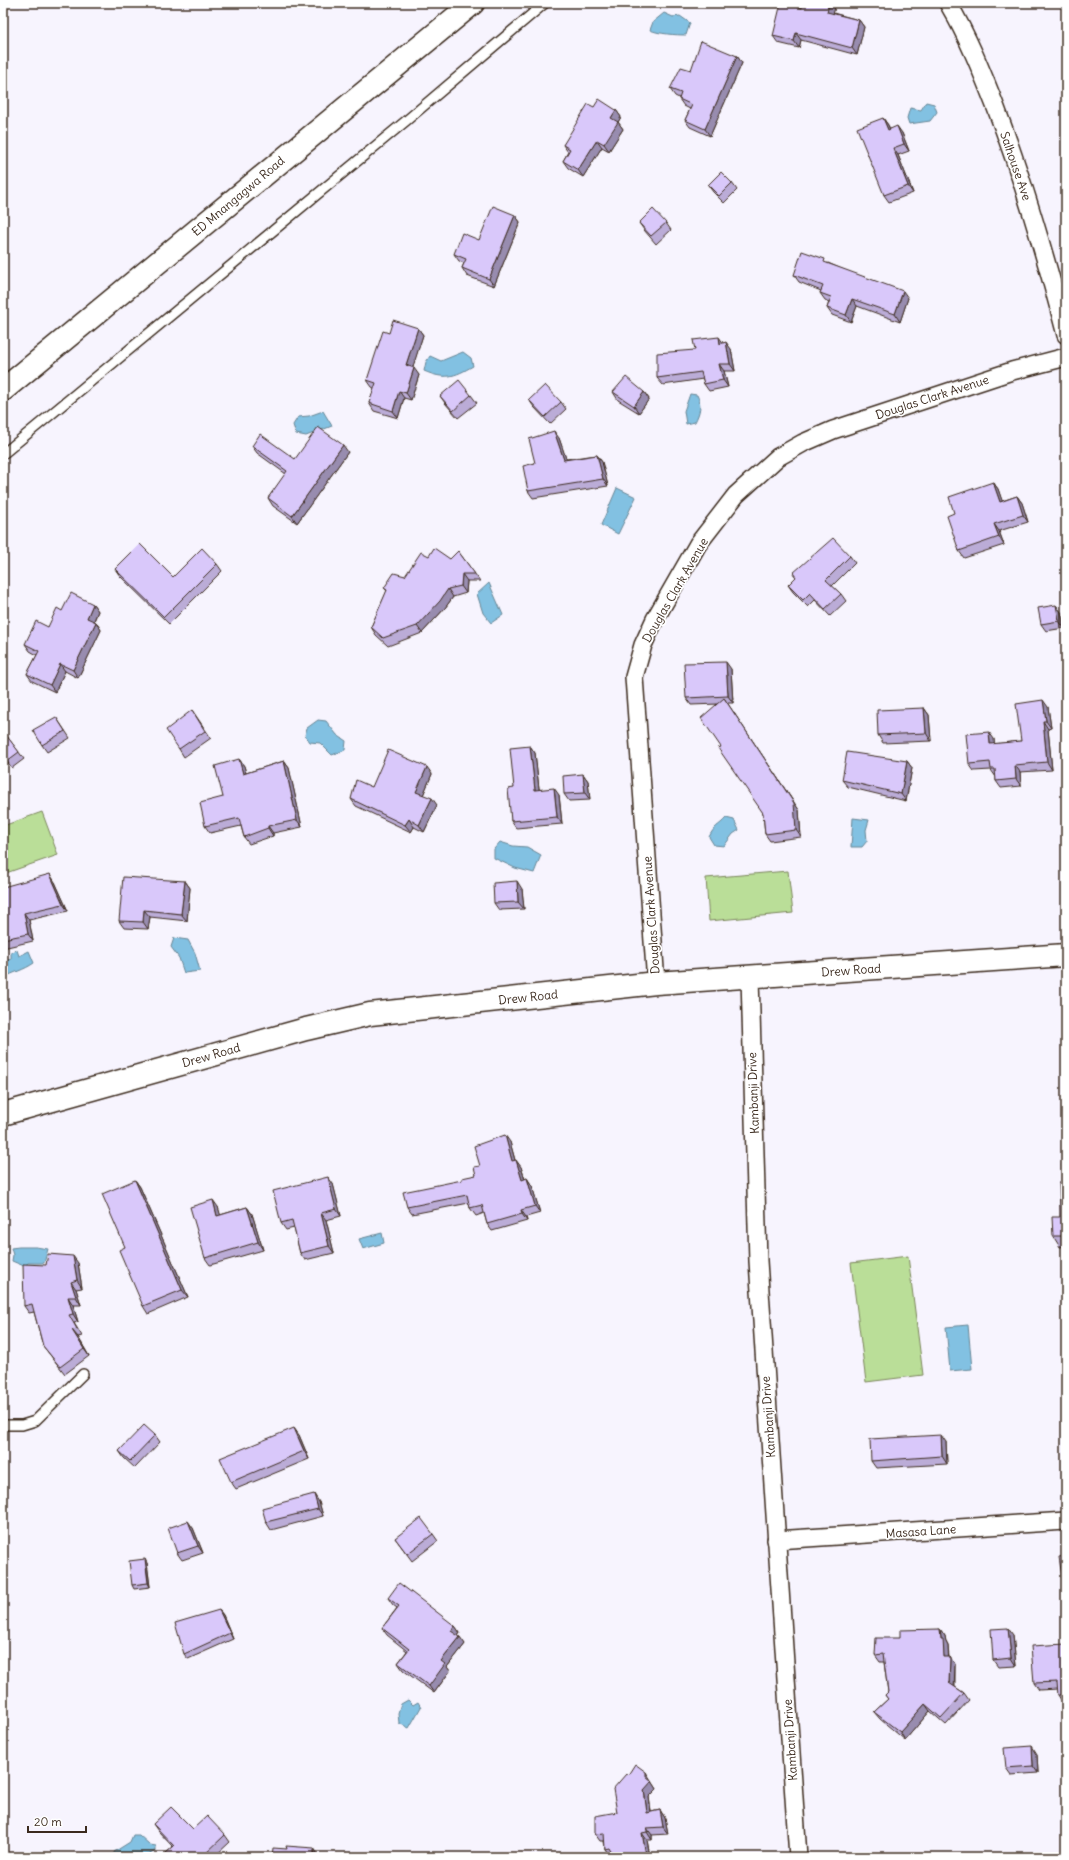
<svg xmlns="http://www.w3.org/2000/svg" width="1069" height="1860" font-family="Delius,sans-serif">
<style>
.green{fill:#bade98;stroke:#7a845b}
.water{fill:#82c1e2;stroke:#668594}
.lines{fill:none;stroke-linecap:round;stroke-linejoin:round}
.lane-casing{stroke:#3b2a1e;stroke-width:12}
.street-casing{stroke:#3b2a1e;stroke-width:20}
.secondary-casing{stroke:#3b2a1e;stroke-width:25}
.highway-casing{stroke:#3b2a1e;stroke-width:25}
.lane{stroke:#fff;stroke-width:9}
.street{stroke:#fff;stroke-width:17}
.secondary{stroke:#fff;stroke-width:22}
.highway{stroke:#fff;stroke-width:22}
.wall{fill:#bbacd7;stroke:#3b2a1e}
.shaded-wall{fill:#988caf;stroke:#3b2a1e}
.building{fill:#d9c8fa;stroke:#3b2a1e}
.labels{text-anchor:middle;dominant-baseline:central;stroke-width:3.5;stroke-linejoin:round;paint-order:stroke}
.street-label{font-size:12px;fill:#3b2a1e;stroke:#fff}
</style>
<rect width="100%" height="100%" fill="#f7f4fe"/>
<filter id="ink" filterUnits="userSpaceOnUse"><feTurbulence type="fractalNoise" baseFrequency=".025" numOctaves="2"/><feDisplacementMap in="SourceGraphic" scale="8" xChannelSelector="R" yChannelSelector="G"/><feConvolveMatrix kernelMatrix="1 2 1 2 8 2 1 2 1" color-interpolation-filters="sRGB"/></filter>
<g filter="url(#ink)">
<g class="green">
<polygon points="42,812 58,855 3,874 3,826"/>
<polygon points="788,871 793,913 709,921 706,878"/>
<polygon points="908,1256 923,1375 866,1382 851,1263"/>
</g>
<g class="water">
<path d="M664,13L673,17L680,16L690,23L686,35C676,35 659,34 650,30L653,22Z"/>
<polygon points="926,102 934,104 937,112 930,121 909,124 907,118 910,108 921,110"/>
<path d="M463,352L471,358L473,366C454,377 445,380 424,371L426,362L430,356L441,361Z"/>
<path d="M690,394L697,395C702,405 700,412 695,422L686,424L684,411Z"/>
<polygon points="323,411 332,426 306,436 296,434 293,425 298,417 309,416"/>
<polygon points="617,488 636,497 618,534 601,525"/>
<polygon points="489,583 503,615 491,623 483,613 477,594"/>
<polygon points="318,720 326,721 337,735 346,741 345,750 332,755 320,743 310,742 305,735 307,728"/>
<path d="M726,818L734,820L739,830L733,834L724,846L714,845L709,837C715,825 718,827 726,818Z"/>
<polygon points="853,818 869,820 866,830 867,841 862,847 851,847"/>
<polygon points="500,842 513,846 527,847 541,855 534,873 515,868 494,858 494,849"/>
<polygon points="174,938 188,940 195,953 200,971 184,973 179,958 171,947"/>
<path d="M17,950L19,956L29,951L34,963C24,970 14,972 3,978V961L11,959V952Z"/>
<polygon points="382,1233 384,1243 363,1249 359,1239"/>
<polygon points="19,1247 36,1247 48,1249 44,1263 28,1263 24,1266 12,1261 13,1255 11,1248"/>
<polygon points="968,1325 972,1369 950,1371 946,1327"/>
<polygon points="408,1700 413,1705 418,1702 421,1707 409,1728 399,1723 398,1714 401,1704"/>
<polygon points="133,1835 139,1835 150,1845 156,1846 156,1851 143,1857 114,1857 114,1852 130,1842"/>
</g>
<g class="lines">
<defs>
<g id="lane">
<polyline points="3,454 407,120 545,3"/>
<polyline points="3,1425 22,1425 35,1421 83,1374"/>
</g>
<g id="street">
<path d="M948,3C968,37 982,72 996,108C1024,182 1046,258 1066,335"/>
<polyline points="750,977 758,1261 798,1857"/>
<polyline points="656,983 634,677 643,645 655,619 698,544 736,495 778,457 803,443 833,430 1012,371 1066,357"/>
<polyline points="776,1540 1066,1521"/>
</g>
<polyline id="secondary" points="3,1114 306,1029 370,1014 656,983 1066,955"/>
<polyline id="highway" points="3,390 473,3"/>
</defs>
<use href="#lane" class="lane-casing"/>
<use href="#street" class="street-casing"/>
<use href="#secondary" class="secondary-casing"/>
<use href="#highway" class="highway-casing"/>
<use href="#lane" class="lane"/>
<use href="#street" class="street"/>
<use href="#secondary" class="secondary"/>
<use href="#highway" class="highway"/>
</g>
<g class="wall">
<polygon points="803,3 836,3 833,13 859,20 864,27 857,55 801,40 799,48 778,43 773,36 802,8"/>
<polygon points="737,56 742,63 710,136 690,127 685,120 690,109 684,106 679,99 679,98 675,96 670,89 691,70"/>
<polygon points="594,107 616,110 621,117 618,122 623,129 609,151 602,147 583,177 568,168 563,161 568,152 563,145"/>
<polygon points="883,118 888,125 890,129 902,133 909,151 898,155 913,193 889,202 884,195"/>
<polygon points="732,183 737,190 724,203 713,192 708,185"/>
<polygon points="515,215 520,222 494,286 467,276 462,268 464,263 459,261 454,254 479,240"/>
<polygon points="639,223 666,223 671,230 656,244 644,230"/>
<polygon points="828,263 908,298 900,322 857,306 851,322 832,315 827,308 829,302 825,300 820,293 821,291 799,282 794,275"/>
<polygon points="418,328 423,335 412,368 419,375 411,400 404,398 398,418 374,411 369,403 374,388 372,387 367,380 389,333"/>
<polygon points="723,343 731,349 735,371 724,371 728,387 709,391 704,384 703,379 663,385 657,378 695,350"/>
<polygon points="613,392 644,392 649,399 639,413 618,400"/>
<polygon points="471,395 477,403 458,418 445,403 440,396"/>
<polygon points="529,400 561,402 566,409 550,424 534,407"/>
<polygon points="559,438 566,459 597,455 602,462 608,486 533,498 528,491 535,463"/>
<polygon points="252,446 295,459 348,452 297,523 273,506 268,498 286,474 257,453"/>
<polygon points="993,482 998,489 1002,501 1017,496 1022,503 1028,522 999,531 1004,545 964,558 959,551 954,513"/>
<polygon points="458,551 480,581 467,581 466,593 453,597 445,608 422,633 388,646 376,635 371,627 387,591 384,588 405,576 429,556 450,559"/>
<polygon points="850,556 855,563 832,586 841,594 846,601 830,616 815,600 808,607 793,592 788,585 796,577 793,573"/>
<polygon points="217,564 222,571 169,624 120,576 115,569 173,577"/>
<polygon points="93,604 98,611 94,621 96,622 101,630 78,678 65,671 55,692 32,681 27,674 37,655 30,651 25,644 48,627 62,611"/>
<polygon points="1056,605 1061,612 1064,628 1046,631 1041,624"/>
<polygon points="731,669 733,703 727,703 799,810 801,837 770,841 765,834 763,813 718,704 691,705 686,698"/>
<polygon points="1048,707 1051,728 1048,729 1052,770 1020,772 1021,786 1001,788 996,781 996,777 991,770 974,771 969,764 994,739 994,744 1021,741"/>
<polygon points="924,708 929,715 931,741 883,743 878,735"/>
<polygon points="192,710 211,738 184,757 179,749"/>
<polygon points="56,717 70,738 47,752 42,745"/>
<polygon points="6,735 24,759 12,768 3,756"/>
<polygon points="530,746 535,753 539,789 559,795 562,824 516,828 511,821 514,788"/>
<polygon points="239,759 244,766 246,773 284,761 289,768 302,827 273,833 273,836 249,844 244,837 241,826 210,833 205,826 223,797"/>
<polygon points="907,761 912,768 906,801 848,787 842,780"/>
<polygon points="432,774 423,795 437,805 424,832 414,827 411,832 356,806 351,799 372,787"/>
<polygon points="583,774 588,781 590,800 569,801 564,794"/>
<polygon points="185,881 190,888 187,921 150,917 148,929 124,928 119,921"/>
<polygon points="55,882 68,911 29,920 33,941 3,948 3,887"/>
<polygon points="522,889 524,909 499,910 494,903"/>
<polygon points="510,1142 515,1160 521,1167 525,1179 527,1178 532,1186 540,1213 526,1217 527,1221 492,1231 487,1224 484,1213 476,1216 470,1208 469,1203 412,1214 407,1207 476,1175 480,1166"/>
<polygon points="1066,1164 1066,1246 1060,1247 1053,1236 1060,1217 1063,1182"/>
<polygon points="135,1180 140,1187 188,1297 148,1314 143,1306 125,1247"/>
<polygon points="333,1184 341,1216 326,1220 334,1253 305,1260 300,1253 294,1228 286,1230 281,1223"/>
<polygon points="218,1207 220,1215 247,1207 252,1214 263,1250 210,1265 205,1258"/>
<polygon points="78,1263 82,1288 76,1289 81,1305 73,1305 78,1322 74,1323 82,1336 78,1337 89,1356 65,1374 43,1346 34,1312 29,1313 24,1306 46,1265"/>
<polygon points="155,1435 160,1442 135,1468 124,1458 119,1451"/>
<polygon points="299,1435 309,1459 236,1489 231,1482"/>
<polygon points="946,1442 947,1464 876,1468 871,1461"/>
<polygon points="319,1502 323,1516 271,1530 266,1522"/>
<polygon points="193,1528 203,1553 182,1560 177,1553"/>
<polygon points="433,1534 438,1541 412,1561 395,1538"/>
<polygon points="1066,1556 1066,1583 1062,1577"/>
<polygon points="147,1563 150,1587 134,1589 132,1585"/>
<polygon points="388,1598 455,1626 460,1633 458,1636 465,1644 447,1667 450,1671 434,1693 403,1670 398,1663 407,1651 387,1635 382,1628 397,1608 393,1605"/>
<polygon points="219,1610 223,1615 233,1639 188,1659 184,1654"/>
<polygon points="940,1629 945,1636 946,1642 948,1646 949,1657 955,1664 955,1687 964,1693 969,1700 946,1725 930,1711 905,1740 880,1719 874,1712 888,1699 885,1695 888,1692 884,1662 880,1662 875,1655 900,1638"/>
<polygon points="1066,1634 1066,1702 1063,1703 1058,1695 1058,1689 1039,1690 1034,1683 1066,1644"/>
<polygon points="1013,1635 1016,1666 998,1667 993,1660"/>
<polygon points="1037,1754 1038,1773 1011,1775 1006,1768"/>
<polygon points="628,1775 651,1780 657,1789 649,1797 651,1812 660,1810 665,1818 668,1834 652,1835 652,1840 647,1840 650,1857 614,1857 613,1856 610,1856 605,1849 604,1841 600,1841 595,1834 617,1812"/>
<polygon points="153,1824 193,1829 225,1835 230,1842 214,1857 167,1857 165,1854 173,1847 158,1831"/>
</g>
<g class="shaded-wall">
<polygon points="829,3 836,3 832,19 827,12"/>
<polygon points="859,20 864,27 857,55 852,48"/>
<polygon points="796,33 801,40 799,48 794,41"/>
<polygon points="737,56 742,63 710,136 705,129"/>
<polygon points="616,110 621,117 618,122 623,129 609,151 604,144 611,118"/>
<polygon points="883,118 888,125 893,137 888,130"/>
<polygon points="897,126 902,133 909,151 904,144"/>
<polygon points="597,140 602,147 583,177 578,170"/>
<polygon points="893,148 898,155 913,193 908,186"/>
<polygon points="515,215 520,222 494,286 489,279"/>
<polygon points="903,291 908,298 900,322 895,314"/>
<polygon points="852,299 857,306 851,322 846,315"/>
<polygon points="418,328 423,335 411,373 406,365"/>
<polygon points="719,337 724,344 720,344"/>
<polygon points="726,342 731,349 735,371 730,364"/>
<polygon points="719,364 724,371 728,387 723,380"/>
<polygon points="414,368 419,375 411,400 406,393"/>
<polygon points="399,391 404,398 398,418 393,411"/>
<polygon points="644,392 649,399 639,413 634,406"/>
<polygon points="554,431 559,438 569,467 564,460"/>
<polygon points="343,445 348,452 297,523 292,516"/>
<polygon points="597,455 602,462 608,486 603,479"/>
<polygon points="993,482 998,489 1005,509 1000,502"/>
<polygon points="1017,496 1022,503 1028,522 1023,515"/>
<polygon points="994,524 999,531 1004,545 999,537"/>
<polygon points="462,574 467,581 466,593 461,586"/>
<polygon points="448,589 453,597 445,608 422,633 417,626"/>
<polygon points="93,604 98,611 92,625 87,618"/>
<polygon points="1056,605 1061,612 1064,628 1059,621"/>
<polygon points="96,622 101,630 78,678 73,670"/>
<polygon points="726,662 731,669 733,703 728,696"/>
<polygon points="60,664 65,671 55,692 50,685"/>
<polygon points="724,698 799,810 801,837 796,830"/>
<polygon points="1043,700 1048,707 1051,728 1046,721"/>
<polygon points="924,708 929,715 931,741 926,733"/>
<polygon points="1043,721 1048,729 1052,770 1047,762"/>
<polygon points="989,732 994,739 995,751 990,744"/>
<polygon points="530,746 535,753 540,797 535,790"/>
<polygon points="239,759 244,766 248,781 243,774"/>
<polygon points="284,761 289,768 302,827 297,820"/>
<polygon points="907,761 912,768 906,801 901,794"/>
<polygon points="1015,765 1020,772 1021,786 1016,779"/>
<polygon points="427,767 432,774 421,800 416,792"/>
<polygon points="583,774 588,781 590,800 585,793"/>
<polygon points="554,788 559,795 562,824 557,817"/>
<polygon points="432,798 437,805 424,832 419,825"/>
<polygon points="409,819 414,827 411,832 405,825"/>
<polygon points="268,826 273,833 273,836 268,828"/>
<polygon points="50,874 55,882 68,911 63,904"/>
<polygon points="185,881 190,888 187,921 181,914"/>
<polygon points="517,881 522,889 524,909 518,902"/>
<polygon points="144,910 150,917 148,929 143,922"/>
<polygon points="24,913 29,920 33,941 28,934"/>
<polygon points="505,1135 510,1142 517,1168 512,1161"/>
<polygon points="516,1160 521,1167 527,1187 522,1180"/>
<polygon points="328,1177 333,1184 341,1216 336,1209"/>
<polygon points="527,1178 532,1186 540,1213 535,1206"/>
<polygon points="135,1180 140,1187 188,1297 182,1290"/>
<polygon points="213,1200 218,1207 223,1223 217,1216"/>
<polygon points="247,1207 252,1214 263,1250 258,1242"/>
<polygon points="521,1210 526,1217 527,1221 522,1214"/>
<polygon points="321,1213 326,1220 334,1253 329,1246"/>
<polygon points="73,1256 78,1263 82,1288 77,1280"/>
<polygon points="71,1282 76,1289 81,1305 76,1297"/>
<polygon points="68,1297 73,1305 78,1322 73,1314"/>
<polygon points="72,1330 78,1337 89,1356 84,1349"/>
<polygon points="294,1428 299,1435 309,1459 304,1451"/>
<polygon points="941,1435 946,1442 947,1464 942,1456"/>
<polygon points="314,1494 319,1502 323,1516 318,1509"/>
<polygon points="188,1521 193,1528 203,1553 198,1546"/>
<polygon points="145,1559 147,1563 150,1587 148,1583"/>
<polygon points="219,1610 223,1615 233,1639 230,1633"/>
<polygon points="455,1626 460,1633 456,1638 451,1631"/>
<polygon points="1008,1628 1013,1635 1016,1666 1011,1658"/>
<polygon points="940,1629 945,1636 946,1642 948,1646 949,1664 944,1657 941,1639"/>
<polygon points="460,1637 465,1644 447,1667 450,1671 434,1693 429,1686 441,1661"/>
<polygon points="950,1657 955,1664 954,1691 949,1683"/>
<polygon points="925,1704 930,1711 905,1740 900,1732"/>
<polygon points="1032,1746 1037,1754 1038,1773 1033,1766"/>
<polygon points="646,1772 651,1780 651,1783 652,1781 657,1789 649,1797 652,1820 647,1813 644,1790"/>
<polygon points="660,1810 665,1818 668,1834 663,1827"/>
<polygon points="647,1828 652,1835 652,1840 647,1832"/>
<polygon points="642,1833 647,1840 650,1857 647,1857 646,1855"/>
<polygon points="314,1848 319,1856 319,1857 314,1856"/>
</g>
<g class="building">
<polygon points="781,3 784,3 802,8 803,3 829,3 827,12 859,20 852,48 796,33 794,41 773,36"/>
<polygon points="701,41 737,56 705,129 685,120 692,105 679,99 681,93 670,89 681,67 691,70"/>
<polygon points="599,99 616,110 611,118 618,122 604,144 597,140 578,170 563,161 570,149 563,145 588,104 594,107"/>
<polygon points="883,118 888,130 897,126 904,144 893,148 908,186 884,195 857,128"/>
<polygon points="721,172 732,183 719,196 708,185"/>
<polygon points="493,206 515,215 489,279 462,268 466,259 454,254 462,233 479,240"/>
<polygon points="653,209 666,223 651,236 639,223"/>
<polygon points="802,251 825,259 824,262 903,291 895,314 852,299 846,315 827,308 831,297 820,293 823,286 794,275"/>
<polygon points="393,320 418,328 406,365 414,368 406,393 399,391 393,411 369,403 376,383 367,380 383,331 389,333"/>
<polygon points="719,337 720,344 726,342 730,364 719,364 723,380 704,384 701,372 657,378 657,353 695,350 693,340"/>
<polygon points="626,377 644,392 634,406 613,392"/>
<polygon points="459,380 471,395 453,411 440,396"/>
<polygon points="545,385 561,402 545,417 529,400"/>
<polygon points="318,427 343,445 292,516 268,498 287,471 252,446 260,434 295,459"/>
<polygon points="554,431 564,460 597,455 603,479 528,491 523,466 535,463 529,439"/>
<polygon points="993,482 1000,502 1017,496 1023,515 994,524 999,537 959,551 947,516 954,513 949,497"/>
<polygon points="833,538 850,556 826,580 841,594 825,609 810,593 803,600 788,585 796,577 793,573"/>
<polygon points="140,544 173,577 202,548 217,564 164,617 115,569"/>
<polygon points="434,548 450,559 458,551 475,574 462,574 461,586 448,589 440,601 417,626 383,638 371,627 387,590 384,588 394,573 405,576 421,552 429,556"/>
<polygon points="71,593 93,604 87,618 96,622 73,670 60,664 50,685 27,674 39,651 25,644 36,621 48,627 57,608 62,611"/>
<polygon points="1056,605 1059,621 1041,624 1038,608"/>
<polygon points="726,662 728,696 686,698 684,663"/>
<polygon points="724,698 794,803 796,830 765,834 763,813 718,748 721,747 701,718"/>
<polygon points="1043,700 1046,721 1043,721 1047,762 1015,765 1016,779 996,781 995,769 991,769 990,762 969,764 966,734 989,732 990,744 1021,741 1016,704"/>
<polygon points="924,708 926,733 878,735 877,710"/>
<polygon points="192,710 205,731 179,749 166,730"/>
<polygon points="56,717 65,731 42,745 33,730"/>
<polygon points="6,735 19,752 7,761 3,756 3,737"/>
<polygon points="530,746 535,790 554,788 557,817 511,821 508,789 514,788 510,748"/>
<polygon points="388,750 427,767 416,792 432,798 419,825 409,819 405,825 351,799 356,780 372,787"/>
<polygon points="847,752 907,761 901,794 842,780"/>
<polygon points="239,759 243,774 284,761 297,820 268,826 268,828 244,837 239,818 205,826 200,803 223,797 215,766"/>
<polygon points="583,774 585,793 564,794 563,776"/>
<polygon points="50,874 63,904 24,913 28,934 3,939 3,887"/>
<polygon points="123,877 185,881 181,914 144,910 143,922 119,921"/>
<polygon points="517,881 518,902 494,903 493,883"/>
<polygon points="505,1135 512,1161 516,1160 522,1180 527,1178 535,1206 521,1210 522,1214 487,1224 482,1205 470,1208 467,1195 407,1207 403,1192 462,1180 462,1178 476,1175 474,1167 480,1166 474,1146"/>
<polygon points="1062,1164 1066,1164 1066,1236 1053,1236 1052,1217 1060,1217 1059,1182 1063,1182"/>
<polygon points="328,1177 336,1209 321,1213 329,1246 300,1253 292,1220 281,1223 273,1191"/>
<polygon points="135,1180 182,1290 143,1306 119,1250 125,1247 102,1194"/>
<polygon points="213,1200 217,1216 247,1207 258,1242 205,1258 190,1207"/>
<polygon points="48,1254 73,1256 77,1280 71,1282 76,1297 68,1297 73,1314 69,1315 77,1329 72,1330 84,1349 60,1367 43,1346 32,1304 24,1306 23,1264 46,1265"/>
<polygon points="144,1425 155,1435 130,1461 119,1451"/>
<polygon points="294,1428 304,1451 231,1482 220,1458"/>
<polygon points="941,1435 942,1456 871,1461 870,1439"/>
<polygon points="314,1494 318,1509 266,1522 262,1508"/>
<polygon points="421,1518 433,1534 407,1554 395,1538"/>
<polygon points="188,1521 198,1546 177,1553 168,1528"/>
<polygon points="1066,1556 1066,1577 1062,1577 1059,1557"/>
<polygon points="145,1559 148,1583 132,1585 129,1561"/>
<polygon points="399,1583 455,1626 451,1631 460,1637 441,1661 445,1664 429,1686 398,1663 409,1649 382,1628 399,1606 388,1598"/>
<polygon points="219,1610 230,1633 184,1654 175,1623"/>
<polygon points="1008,1628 1011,1658 993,1660 991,1629"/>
<polygon points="940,1629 941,1639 943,1639 944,1657 950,1657 949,1683 964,1693 941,1718 925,1704 900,1732 874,1712 888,1699 885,1695 888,1692 883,1654 875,1655 876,1638 900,1638 900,1630"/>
<polygon points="1065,1634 1066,1634 1066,1695 1058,1695 1057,1682 1034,1683 1031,1646 1066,1644"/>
<polygon points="1032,1746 1033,1766 1006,1768 1004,1748"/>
<polygon points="635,1764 646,1772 646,1776 652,1781 644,1790 647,1813 660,1810 663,1827 647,1828 647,1832 642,1833 646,1855 649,1857 614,1857 609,1848 605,1849 604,1833 595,1834 595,1816 617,1812 613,1789 626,1774 628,1775"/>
<polygon points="171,1807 193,1829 207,1816 225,1835 202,1857 168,1857 165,1854 174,1846 153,1824"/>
<polygon points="286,1846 314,1848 314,1856 327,1857 272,1857 273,1848 287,1849"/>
</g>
</g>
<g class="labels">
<g class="street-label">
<text transform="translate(1016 166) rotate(71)">Salhouse Ave</text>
<text transform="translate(238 196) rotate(-40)">ED Mnangagwa Road</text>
<text transform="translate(932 397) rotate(-18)">Douglas Clark Avenue</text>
<text transform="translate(675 590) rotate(-60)">Douglas Clark Avenue</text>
<text transform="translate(651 915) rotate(-94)">Douglas Clark Avenue</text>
<text transform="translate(851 970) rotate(-4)">Drew Road</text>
<text transform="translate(528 997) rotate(-6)">Drew Road</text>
<text transform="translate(211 1055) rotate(-16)">Drew Road</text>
<text transform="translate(753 1093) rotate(-92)">Kambanji Drive</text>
<text transform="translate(768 1417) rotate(-94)">Kambanji Drive</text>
<text transform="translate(921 1531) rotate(-4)">Masasa Lane</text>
<text transform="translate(790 1740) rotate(-94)">Kambanji Drive</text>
</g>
</g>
<rect width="1069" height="1860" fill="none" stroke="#fff" stroke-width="16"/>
<rect x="8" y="8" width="1053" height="1844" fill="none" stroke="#3b2a1e" stroke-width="1.5" filter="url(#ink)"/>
<path d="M28 1826v6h58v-6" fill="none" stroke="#3b2a1e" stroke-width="2"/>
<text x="34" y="1826" font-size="12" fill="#3b2a1e" stroke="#ffffff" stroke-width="3" paint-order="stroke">20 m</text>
</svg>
